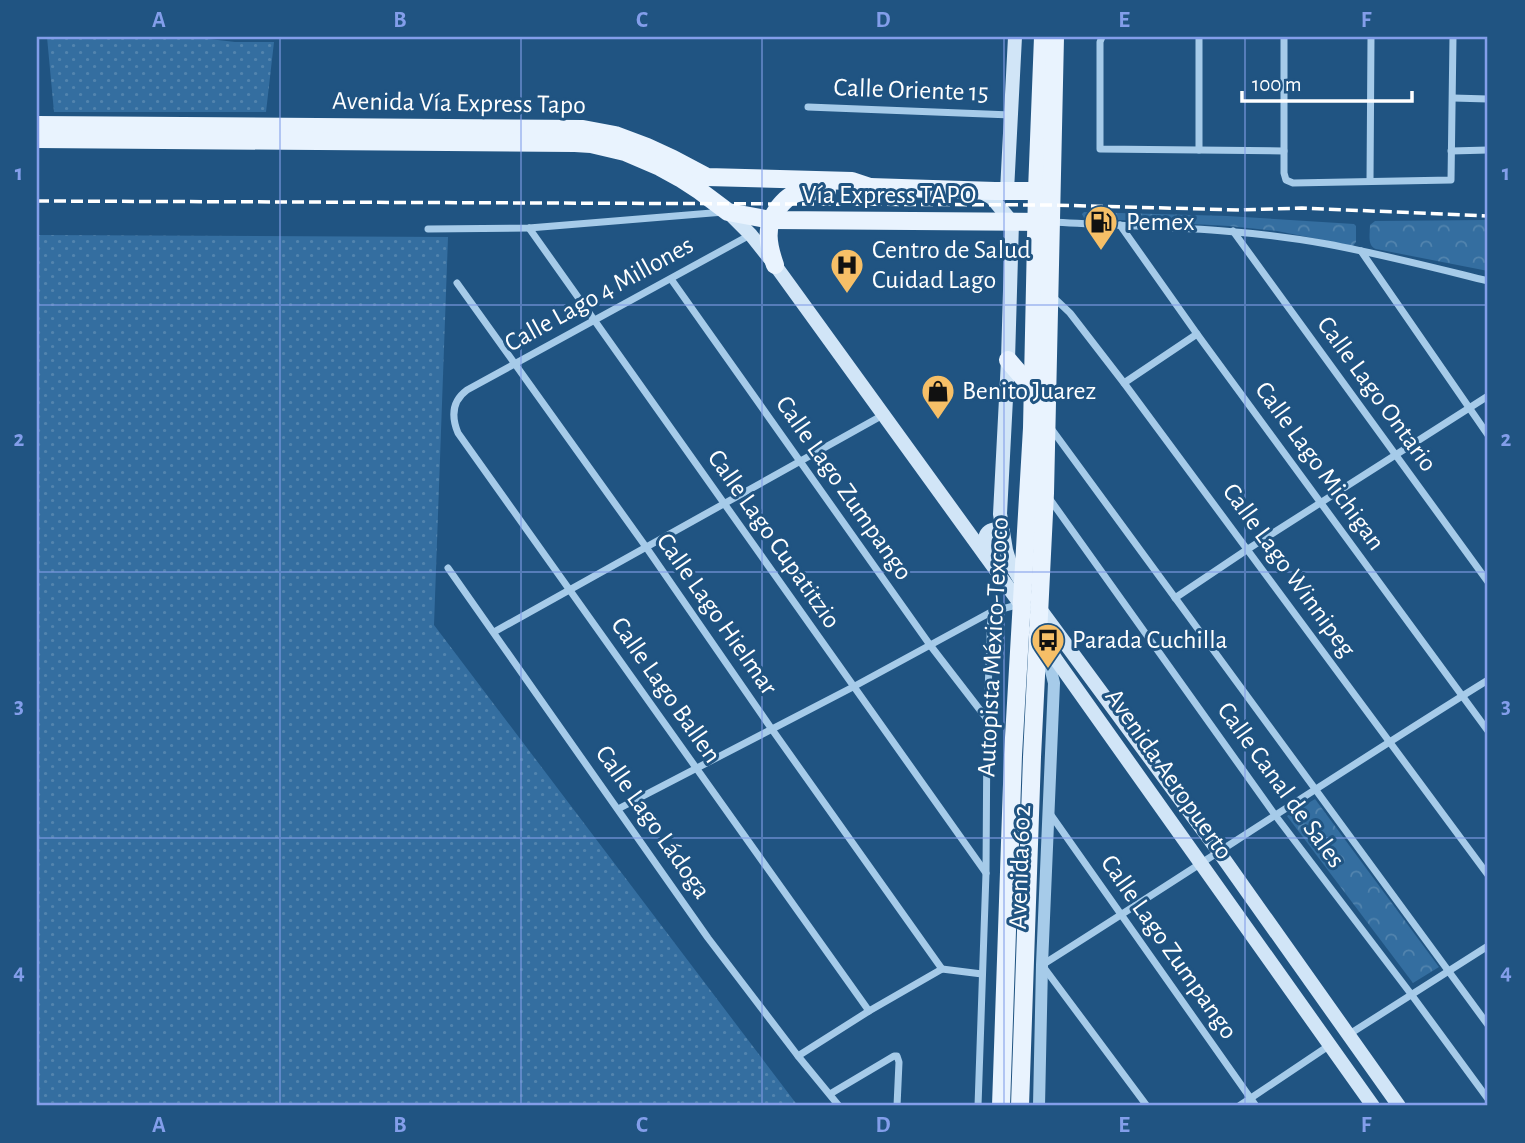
<svg xmlns="http://www.w3.org/2000/svg" width="1525" height="1143" font-family="'Alegreya Sans',sans-serif">
<style>
.grass{fill:url(#grass-dots)}
.park{fill:url(#park-crowns)}
.lines{fill:none;stroke-linecap:round;stroke-linejoin:round}
.minor{stroke:#a6cbe9;stroke-width:7}
.tertiary{stroke:#a6cbe9;stroke-width:12}
.secondary{stroke:#d1e5f7;stroke-width:14}
.primary{stroke:#e9f3fe;stroke-width:18}
.rail{stroke:#fff;stroke-width:3.5;stroke-dasharray:12 5;stroke-linecap:butt}
.grid{fill:none;stroke:#839eea;stroke-width:2;stroke-opacity:0.55}
.labels{text-anchor:middle;dominant-baseline:central;stroke-width:6;stroke-linejoin:round;paint-order:stroke}
.street-label{font-size:26px;fill:#fff;stroke:#205482}
.poi-label{font-size:26px;fill:#fff;stroke:#205482;text-anchor:start}
.neatline{fill:none;stroke:#839eea;stroke-width:2.5}
.grid-label{font-size:23px;text-anchor:middle;font-weight:bold;fill:#839eea}
</style>
<defs>
<pattern id="grass-dots" width="8" height="8" patternUnits="userSpaceOnUse" patternTransform="scale(1.75)"><rect width="8" height="8" fill="#346ea0"/><path d="M2 2h.1M6 6h.1" fill="none" stroke="#5284ae" stroke-width="1.8" stroke-linecap="round"/></pattern>
<pattern id="park-crowns" width="20" height="18" patternUnits="userSpaceOnUse" patternTransform="scale(1.75)"><rect width="20" height="18" fill="#346ea0"/><path d="M2 6a3 3 0 1 1 6 0M12 15a3 3 0 1 1 6 0" fill="none" stroke="#5284ae"/></pattern>
</defs>
<rect width="100%" height="100%" fill="#205482"/>
<g class="grass">
<polygon points="47,37 192,37 235,42 274,42 266,112 54,112"/>
<polygon points="37,235 448,237 434,625 798,1106 37,1106"/>
</g>
<g class="park">
<polygon points="1084,212 1227,216 1354,224 1356,226 1356,242 1353,246 1277,231 1229,226 1084,218 1082,214"/>
<path d="M1488,220V271L1376,249C1367,246 1370,234 1370,225L1375,221Z"/>
<polygon points="1315,799 1439,967 1413,983 1287,816"/>
</g>
<g class="lines">
<g class="minor">
<polyline points="1102,37 1100,42 1100,149 1284,151"/>
<polyline points="1284,37 1284,173 1286,180 1293,183 1451,180 1453,37"/>
<polyline points="1453,98 1488,99"/>
<polyline points="808,107 1011,115"/>
<polyline points="1199,150 1199,37"/>
<polyline points="1451,151 1488,150"/>
<polyline points="1370,181 1371,37"/>
<path d="M1051,222C1143,227 1236,227 1327,244C1381,254 1435,268 1488,281"/>
<polyline points="1120,225 1197,334 1488,731"/>
<polyline points="529,228 986,873"/>
<polyline points="428,229 529,228 724,212"/>
<polyline points="1233,231 1488,582"/>
<path d="M750,235L467,390C452,401 451,416 458,433L869,1011"/>
<polyline points="1361,251 1488,435"/>
<polyline points="671,279 930,645 987,719"/>
<polyline points="457,283 646,547 771,728 942,969"/>
<polyline points="1051,295 1070,313 1124,383 1488,875"/>
<polyline points="1124,383 1197,334"/>
<polyline points="1050,427 1488,1025"/>
<polyline points="1049,498 1275,815 1411,994 1488,1099"/>
<polyline points="448,568 708,938 798,1056 839,1106"/>
<polyline points="1175,598 1248,549 1488,396"/>
<polyline points="494,632 883,415"/>
<polyline points="618,809 853,687 991,612 1020,604"/>
<polyline points="1051,815 1256,1106"/>
<polyline points="1348,1035 1488,946"/>
<polyline points="798,1056 869,1011 942,969 982,974"/>
<polyline points="830,1094 894,1056 897,1056 899,1062 897,1106"/>
<polyline points="978,1106 986,873 987,719 991,612"/>
<path d="M1147,1106L1042,965C1191,871 1338,773 1488,680"/>
<polyline points="1239,1106 1330,1045"/>
</g>
<polyline class="tertiary" points="1039,1106 1042,965 1054,683 1046,650"/>
<g class="secondary">
<polyline points="980,191 992,198 1012,222 1008,360 1000,514 1006,550 1010,563 1025,588"/>
<polyline points="1007,191 1015,37"/>
<polyline points="728,212 751,235 775,265 1024,609"/>
<path d="M985,555C984,543 982,530 997,529L1003,535"/>
<polyline points="1037,605 1219,852 1399,1106"/>
<polyline points="1036,629 1057,661 1373,1106"/>
</g>
<g class="primary">
<polyline points="37,125 583,129 615,135 647,147 673,159 707,177 852,181 870,187"/>
<polyline points="37,139 575,143 591,144 625,152 660,167 680,178 700,191 728,212 771,220 1047,222"/>
<polyline points="859,189 870,187 995,191 1048,191"/>
<path d="M775,265C768,245 764,227 778,208C783,202 788,196 795,194C805,190 817,191 827,191"/>
<polyline points="1008,360 1033,389"/>
<polyline points="1001,1106 1013,755 1032,428 1037,191 1043,37"/>
<polyline points="1020,1106 1032,757 1045,493 1055,37"/>
</g>
<polyline class="rail" points="37,201 1051,205 1240,210 1302,208 1488,216"/>
</g>
<path class="grid" d="M280,37V1106M521,37V1106M762,37V1106M1004,37V1106M1245,37V1106M37,305H1488M37,572H1488M37,838H1488"/>
<defs>
<symbol id="fuel-pin" viewBox="-11 -11 22 30"><path d="M0 17L-7.5 6A9.5 9.5 0 1 1 7.5 6Z" fill="#f6bf67" stroke="#205482"/><path d="M-5.5-6h7V0h2V4h1.3V-2.5L3-4.5l.8-.8L6-3V5H2.5V1h-1V6h-7ZM-4.2-4.7v3.2H.2V-4.7Z" fill="#111"/></symbol>
<symbol id="hospital-pin" viewBox="-11 -11 22 30"><path d="M0 17L-7.5 6A9.5 9.5 0 1 1 7.5 6Z" fill="#f6bf67" stroke="#205482"/><path d="M-5-5h3v3.5h4V-5h3V5h-3V1.5h-4V5h-3Z" fill="#111"/></symbol>
<symbol id="shop-pin" viewBox="-11 -11 22 30"><path d="M0 17L-7.5 6A9.5 9.5 0 1 1 7.5 6Z" fill="#f6bf67" stroke="#205482"/><path d="M-5-2.5h2.3a2.7 3.5 0 0 1 5.4 0H5L5.5 6h-11ZM-1.5-2.5h3a1.5 2.3 0 0 0-3 0Z" fill="#111"/></symbol>
<symbol id="bus-pin" viewBox="-11 -11 22 30"><path d="M0 17L-7.5 6A9.5 9.5 0 1 1 7.5 6Z" fill="#f6bf67" stroke="#205482"/><path d="M-5-6H5V4H4V6H2V4H-2V6H-4V4H-5ZM-3.5-4V0h7V-4ZM-3.5 1.2v1.5H-2V1.2ZM2 1.2v1.5H3.5V1.2Z" fill="#111"/></symbol>
</defs>
<g fill-rule="evenodd">
<use href="#fuel-pin" x="1082" y="203" width="38" height="52"/>
<use href="#hospital-pin" x="828" y="246" width="38" height="52"/>
<use href="#shop-pin" x="919" y="372" width="38" height="52"/>
<use href="#bus-pin" x="1029" y="621" width="38" height="52"/>
</g>
<g class="labels">
<g class="street-label">
<text transform="translate(911 90) rotate(2)">Calle Oriente 15</text>
<text transform="translate(459 103) rotate(1)">Avenida Vía Express Tapo</text>
<text x="889" y="195">Vía Express TAPO</text>
<text transform="translate(599 294) rotate(-29)">Calle Lago 4 Millones</text>
<text transform="translate(1377 394) rotate(54)">Calle Lago Ontario</text>
<text transform="translate(1320 466) rotate(54)">Calle Lago Michigan</text>
<text transform="translate(844 488) rotate(55)">Calle Lago Zumpango</text>
<text transform="translate(774 539) rotate(55)">Calle Lago Cupatitzio</text>
<text transform="translate(1289 570) rotate(54)">Calle Lago Winnipeg</text>
<text transform="translate(717 614) rotate(55)">Calle Lago Hielmar</text>
<text transform="translate(993 647) rotate(-87)">Autopista México-Texcoco</text>
<text transform="translate(666 690) rotate(55)">Calle Lago Ballen</text>
<text transform="translate(1169 774) rotate(55)">Avenida Aeropuerto</text>
<text transform="translate(1281 785) rotate(54)">Calle Canal de Sales</text>
<text transform="translate(653 822) rotate(55)">Calle Lago Ládoga</text>
<text transform="translate(1020 867) rotate(-88)">Avenida 602</text>
<text transform="translate(1169 947) rotate(55)">Calle Lago Zumpango</text>
</g>
<g class="poi-label">
<text x="1126" y="222">Pemex</text>
<text x="872" y="250">Centro de Salud<tspan x="872" dy="30">Cuidad Lago</tspan></text>
<text x="962" y="391">Benito Juarez</text>
<text x="1072" y="640">Parada Cuchilla</text>
</g>
</g>
<rect width="1525" height="1143" fill="none" stroke="#205482" stroke-width="77"/>
<path d="M1242 91v10h170v-10" fill="none" stroke="#ffffff" stroke-width="3.5"/>
<text x="1252" y="91" font-size="21" fill="#ffffff" stroke="#205482" stroke-width="5" paint-order="stroke">100 m</text>
<rect x="38" y="38" width="1448" height="1066" class="neatline"/>
<g class="grid-label">
<text x="159" y="27">A</text>
<text x="400" y="27">B</text>
<text x="642" y="27">C</text>
<text x="883" y="27">D</text>
<text x="1124" y="27">E</text>
<text x="1366" y="27">F</text>
<text x="19" y="180">1</text>
<text x="1506" y="180">1</text>
<text x="19" y="446">2</text>
<text x="1506" y="446">2</text>
<text x="19" y="713">3</text>
<text x="1506" y="713">3</text>
<text x="19" y="979">4</text>
<text x="1506" y="979">4</text>
<text x="159" y="1132">A</text>
<text x="400" y="1132">B</text>
<text x="642" y="1132">C</text>
<text x="883" y="1132">D</text>
<text x="1124" y="1132">E</text>
<text x="1366" y="1132">F</text>
</g>
</svg>
